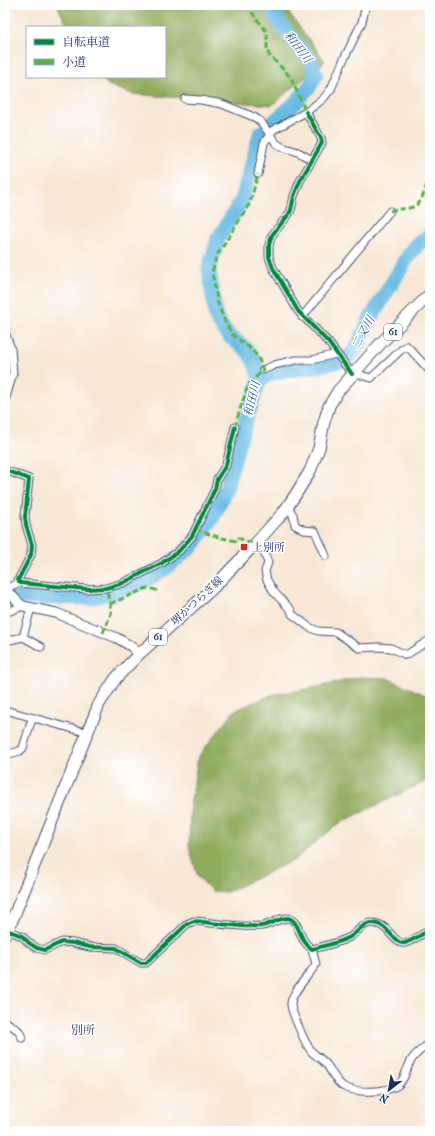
<svg xmlns="http://www.w3.org/2000/svg" width="435" height="1136" font-family="'IM FELL French Canon','Noto Serif JP',serif">
<style>
.forest{fill:#91ab5d;stroke:#566d5e}
.lines{fill:none;stroke-linecap:round;stroke-linejoin:round}
.river{stroke:#67bae3;stroke-width:15}
.minor-casing{stroke:#3c4b70;stroke-width:9}
.tertiary-casing{stroke:#3c4b70;stroke-width:11}
.primary-casing{stroke:#3c4b70;stroke-width:13}
.minor{stroke:#fff;stroke-width:7}
.tertiary{stroke:#fff;stroke-width:9}
.primary{stroke:#fff;stroke-width:11}
.quiet{stroke:#55b248;stroke-width:3;stroke-dasharray:6 3;stroke-linecap:butt}
.cycleway-casing{stroke:#fff;stroke-width:6}
.cycleway{stroke:#00873e;stroke-width:4}
.poi-dot{fill:#c8321e;stroke:#fff;stroke-width:1.5}
.labels{text-anchor:middle;dominant-baseline:central;stroke-width:3;stroke-linejoin:round;paint-order:stroke}
.shield{fill:#fff;stroke:#5f6d8e;stroke-width:1}
.shield-label{font-size:10px;font-weight:bold;fill:#1b2f5e}
.poi-label{font-size:11px;fill:#1b2f5e;stroke:#fff;text-anchor:start}
.street-label{font-size:11px;fill:#1b2f5e;stroke:#fff}
.water-label{font-size:12px;font-style:italic;fill:#36608d;stroke:#fff}
.neighbourhood-label{font-size:12px;fill:#1b2f5e;stroke:#fff}
</style>
<rect width="100%" height="100%" fill="#fff"/>
<filter id="ink" filterUnits="userSpaceOnUse"><feTurbulence type="fractalNoise" baseFrequency=".025" numOctaves="2"/><feDisplacementMap in="SourceGraphic" scale="8" xChannelSelector="R" yChannelSelector="G"/><feConvolveMatrix kernelMatrix="1 2 1 2 8 2 1 2 1" color-interpolation-filters="sRGB"/></filter>
<filter id="wash" filterUnits="userSpaceOnUse"><feTurbulence type="fractalNoise" baseFrequency=".012" numOctaves="4" result="noise"/><feDisplacementMap in="SourceGraphic" scale="16" xChannelSelector="R" yChannelSelector="G"/><feGaussianBlur stdDeviation="0.9" result="paint"/><feColorMatrix in="noise" values="0 0 0 0 0 0 0 0 0 0 0 0 0 0 0 0 0 1.4 0 .05"/><feComposite in="paint" operator="in"/></filter>
<g filter="url(#wash)">
<rect width="100%" height="100%" fill="#f7e7d4"/>
<g class="forest">
<polygon points="57,5 283,5 325,61 272,105 132,94 108,85 101,77 165,77 165,27 68,27"/>
<polygon points="360,677 387,678 430,697 430,779 338,824 294,860 227,892 212,891 198,877 189,847 190,807 198,757 234,711 271,695 319,687"/>
</g>
<g class="lines">
<g class="river">
<polyline points="260,379 276,372 322,365 347,359 356,349 369,321 409,255 417,245 430,235"/>
<polyline points="5,601 9,599 28,597 90,598 120,591 144,581 166,568 194,544 213,517 226,489 238,445 260,379 254,361 247,350 228,335 216,318 209,269 218,239 242,200 260,134 294,104 310,86 316,75 311,61 284,29 269,5"/>
</g>
</g>
</g>
<g filter="url(#ink)">
<g class="lines">
<defs>
<g id="minor">
<polyline points="185,99 201,100 222,104 254,117 261,122 276,143 282,147 298,152 312,160"/>
<polyline points="306,112 321,138 322,143 300,181 294,196 291,210 289,214 272,235 269,245 269,257 273,268 298,311 328,342 352,374"/>
<polyline points="258,174 264,143 273,130 306,112 323,99 331,89 343,61 362,22 366,5"/>
<polyline points="302,317 390,211"/>
<polyline points="5,332 11,349 13,373 5,401"/>
<polyline points="263,370 274,365 296,360 312,360 336,354"/>
<polyline points="354,373 371,378 401,350 407,346 430,371"/>
<polyline points="5,470 29,479 25,517 26,525 32,545 31,555 18,580 20,583 87,589 106,588 123,583 162,563 179,551 192,536 215,489 217,479 226,465 235,427"/>
<polyline points="288,506 293,515 295,525 304,530 315,531 326,556"/>
<polyline points="259,539 268,563 265,571 267,580 274,592 291,610 292,614 309,627 318,631 336,632 359,648 378,647 391,648 406,655 428,641 430,641"/>
<polyline points="5,588 20,583"/>
<polyline points="5,613 23,606"/>
<polyline points="23,637 31,608"/>
<polyline points="5,641 23,637 41,647"/>
<polyline points="5,710 88,733"/>
<polyline points="5,755 20,751 23,748 31,722 35,718"/>
<path d="M7,930L22,936L29,943L37,948L45,950L62,942L73,943L90,947L116,948L141,963H146L187,924L194,921C216,923 240,928 262,926C271,925 283,915 291,919C301,925 298,940 312,949C324,946 339,943 350,937C357,933 361,925 370,923C388,921 394,946 405,943C414,940 422,934 430,930"/>
<path d="M312,949L316,964C310,975 290,993 291,1005C292,1013 306,1046 312,1052C316,1056 322,1059 326,1064C332,1071 335,1082 344,1087C357,1093 386,1093 398,1085C405,1080 407,1066 412,1059C417,1052 423,1048 430,1043"/>
<polyline points="5,1021 19,1031 22,1038"/>
</g>
<polyline id="tertiary" points="5,588 18,602 23,606 56,613 117,638 132,647 138,655"/>
<polyline id="primary" points="5,934 11,923 99,704 116,678 138,655 212,589 255,544 283,513 296,494 310,471 319,448 324,422 329,406 338,391 380,344 430,294"/>
</defs>
<use href="#minor" class="minor-casing"/>
<use href="#tertiary" class="tertiary-casing"/>
<use href="#primary" class="primary-casing"/>
<use href="#minor" class="minor"/>
<use href="#tertiary" class="tertiary"/>
<use href="#primary" class="primary"/>
<g class="quiet">
<polyline points="246,5 267,32 267,48 269,55 286,72 291,78 306,112"/>
<path d="M390,211C397,209 402,209 409,208C425,206 427,181 430,169"/>
<polyline points="235,427 241,406 249,384 263,370 258,357 252,350 232,334 226,324 218,304 212,273 216,257 250,203 258,174"/>
<path d="M196,529C209,535 222,538 236,541L238,538L255,544"/>
<polyline points="110,604 147,588 160,591"/>
<polyline points="103,633 111,613 110,604 106,588"/>
</g>
<defs>
<g id="cycleway">
<polyline points="306,112 321,138 322,143 300,181 294,196 291,210 289,214 272,235 269,245 269,257 273,268 298,311 328,342 352,374"/>
<polyline points="5,470 29,479 25,517 26,525 32,545 31,555 18,580 20,583 87,589 106,588 123,583 162,563 179,551 192,536 215,489 217,479 226,465 235,427"/>
<path d="M7,930L22,936L29,943L37,948L45,950L62,942L73,943L90,947L116,948L141,963H146L187,924L194,921C216,923 240,928 262,926C271,925 283,915 291,919C301,925 298,940 312,949C324,946 339,943 350,937C357,933 361,925 370,923C388,921 394,946 405,943C414,940 422,934 430,930"/>
</g>
</defs>
<use href="#cycleway" class="cycleway-casing"/>
<use href="#cycleway" class="cycleway"/>
</g>
</g>
<rect class="poi-dot" x="240" y="543" width="8" height="8" rx="2"/>
<g class="labels">
<g class="shield">
<rect x="384" y="324" width="18" height="16" rx="3"/>
<rect x="149" y="629" width="18" height="16" rx="3"/>
</g>
<g class="shield-label">
<text x="393" y="332">61</text>
<text x="158" y="637">61</text>
</g>
<g class="poi-label">
<text x="252" y="547">上別所</text>
</g>
<g class="street-label">
<text transform="translate(197 601) rotate(-43)">堺かつらぎ線</text>
</g>
<g class="water-label">
<text transform="translate(298 47) rotate(52)">和田川</text>
<text transform="translate(363 333) rotate(-62)">二又川</text>
<text transform="translate(252 399) rotate(-76)">和田川</text>
</g>
<g class="neighbourhood-label">
<text x="83" y="1030">別所</text>
</g>
</g>
<rect width="435" height="1136" fill="none" stroke="#fff" stroke-width="20"/>
<rect x="26" y="26" width="140" height="52" fill="#ffffff" stroke="#a4acbf"/>
<rect x="34" y="39" width="20" height="6" fill="#00873e" stroke="#a4acbf"/>
<text x="62" y="46" font-size="12" fill="#1b2f5e">自転車道</text>
<rect x="34" y="59" width="20" height="6" fill="#55b248" stroke="#a4acbf"/>
<text x="62" y="66" font-size="12" fill="#1b2f5e">小道</text>
<g transform="translate(389 1090) rotate(211)" stroke="#ffffff" stroke-width="3" paint-order="stroke">
<path d="M0-3L7 15L0 10L-7 15Z" fill="#1b2f5e"/>
<text y="-6" font-size="11" font-weight="bold" text-anchor="middle" fill="#1b2f5e">N</text>
</g>
</svg>
